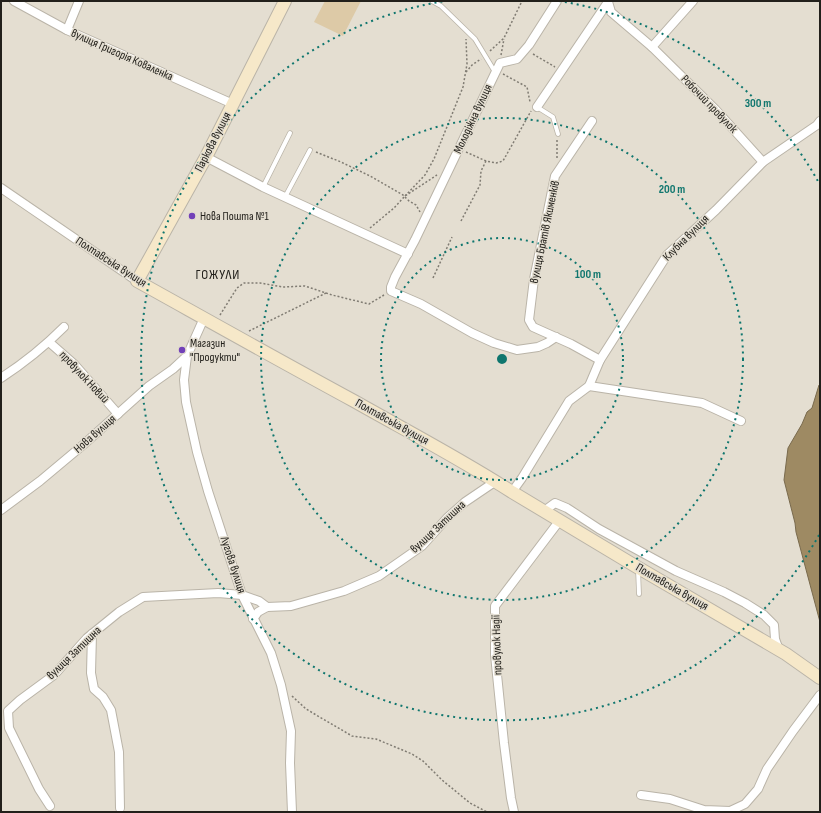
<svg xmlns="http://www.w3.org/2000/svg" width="821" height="813" font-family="'Sofia Sans Condensed',sans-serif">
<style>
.green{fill:#ddcaa7}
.water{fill:#9e8a63;stroke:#796a4d}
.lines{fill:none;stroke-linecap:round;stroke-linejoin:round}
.lane-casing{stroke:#bab4a8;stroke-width:5.5}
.street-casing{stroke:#bab4a8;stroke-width:10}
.secondary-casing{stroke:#bab4a8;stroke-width:14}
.path{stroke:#807c73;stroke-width:1.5;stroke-dasharray:2 2;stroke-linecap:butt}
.lane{stroke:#fff;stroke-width:4}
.street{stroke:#fff;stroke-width:8}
.secondary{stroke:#f6e8c9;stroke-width:12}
.ring{fill:none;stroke:#0f766e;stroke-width:2;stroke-dasharray:2 4}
.poi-dot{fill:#7241b8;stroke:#e4ded1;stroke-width:1.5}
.labels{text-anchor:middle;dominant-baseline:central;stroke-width:3;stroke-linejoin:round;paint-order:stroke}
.street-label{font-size:12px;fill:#22201b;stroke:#e4ded1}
.poi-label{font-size:12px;fill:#22201b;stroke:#e4ded1;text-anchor:start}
.quarter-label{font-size:14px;letter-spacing:1px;fill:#22201b;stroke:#e4ded1}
.centre{fill:#0f766e;stroke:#e4ded1;stroke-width:2}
.ring-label{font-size:12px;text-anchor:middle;font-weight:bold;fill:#0f766e;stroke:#e4ded1;stroke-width:3;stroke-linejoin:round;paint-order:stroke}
</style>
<rect width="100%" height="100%" fill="#e4ded1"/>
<polygon class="green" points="325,1 361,1 343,36 314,22"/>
<polygon class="water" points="819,385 820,385 820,622 796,532 795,523 784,480 788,448 802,424 807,412 812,408"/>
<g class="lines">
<defs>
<g id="lane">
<polyline points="432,1 441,6 475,39 495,72"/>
<polyline points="537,107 553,117 558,134"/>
<polyline points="263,187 290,133"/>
<polyline points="285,197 310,150"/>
<polyline points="638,569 639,594"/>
</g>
<g id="street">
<polyline points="14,1 67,30 233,104"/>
<polyline points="608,2 611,12 652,47 693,1"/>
<polyline points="67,30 79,1"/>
<polyline points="652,47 715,109 763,162"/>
<polyline points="537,107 608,2"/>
<polyline points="592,121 555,176 534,279 529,320 533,327 571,344 600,360"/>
<polyline points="206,157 263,187 408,254"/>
<polyline points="1,188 137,281"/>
<polyline points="204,318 187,356 184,380 186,402 197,452 208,491 242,595 271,653 281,685 291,731 290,763 292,812"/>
<polyline points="556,337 547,343 538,347 517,350 494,343 472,333 421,304 391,291 391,287 395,277 415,240 500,63 517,59 529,45 557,1"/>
<polyline points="49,342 74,364 118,414"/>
<path d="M1,378C24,363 45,346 64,327"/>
<polyline points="589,386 702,403 741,421"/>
<polyline points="512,492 522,478 569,401 589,386 600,360 667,255 716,210 763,162 817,125 820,121"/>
<polyline points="1,510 40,481 83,445 149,386 173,369 187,356"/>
<polyline points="544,511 555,503 567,508 599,529 676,571 724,592 745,603 764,615 774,625 775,639 779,650"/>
<polyline points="253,619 258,612 267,607 291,606 344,591 379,576 422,546 447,518 465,502 496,481"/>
<polyline points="92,634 91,673 94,689 103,697 111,710 119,752 120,808"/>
<polyline points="641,795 670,799 704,810 730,811 745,804 758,789 767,769 793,731 820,695"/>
<polyline points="50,806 39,789 9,728 8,711 20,700 54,675 87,638 119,612 143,597 218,593 242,595 259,601 267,607"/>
<polyline points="514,812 511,798 504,743 495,655 495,606 560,520"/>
</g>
<path id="secondary" d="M285,1L206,157L137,281C209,321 282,362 354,401C407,431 461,459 512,492L637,567L786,654L820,678"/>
</defs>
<use href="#lane" class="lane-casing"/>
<use href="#street" class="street-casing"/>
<use href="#secondary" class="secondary-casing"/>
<g class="path">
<polyline points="490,51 504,38 522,1"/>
<polyline points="533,54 555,67"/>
<polyline points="501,55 504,39"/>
<polyline points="466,72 472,65 481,59"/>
<polyline points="503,74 527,87 530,102"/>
<polyline points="316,152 341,162 370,176 403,195 409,201 416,205 420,212"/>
<polyline points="466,152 486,161"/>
<polyline points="557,158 557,140"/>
<polyline points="405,196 425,175 434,159 463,87 467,64 466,39"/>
<polyline points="461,221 480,185 481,171 486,161 496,163 503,161 531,111"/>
<polyline points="370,228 394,208 405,196 437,175"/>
<polyline points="433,278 452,237"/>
<polyline points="220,315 237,288 244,283 260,283 283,287 305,286 332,295 369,304 384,295"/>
<polyline points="249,331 326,293"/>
<polyline points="292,696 306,709 352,736 376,739 412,754 423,761 442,780 470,803 487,812"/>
</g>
<use href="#lane" class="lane"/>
<use href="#street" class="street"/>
<use href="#secondary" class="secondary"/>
</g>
<g class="ring">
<circle cx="502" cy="359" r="121"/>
<circle cx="502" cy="359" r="241"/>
<path d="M819 535A362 362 0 1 1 445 1M559 1A362 362 0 0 1 819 183"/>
</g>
<g class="poi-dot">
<circle cx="192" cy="216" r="4"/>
<circle cx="182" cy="350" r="4"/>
</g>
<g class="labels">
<g class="street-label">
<text transform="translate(122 55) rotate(24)">вулиця Григорія Коваленка</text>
<text transform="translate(709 104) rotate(46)">Робочий провулок</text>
<text transform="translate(473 119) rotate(-65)">Молодіжна вулиця</text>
<text transform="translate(213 142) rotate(-63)">Паркова вулиця</text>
<text transform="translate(545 232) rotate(-78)">вулиця Братів Якименків</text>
<text transform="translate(686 238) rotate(-45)">Клубна вулиця</text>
<text transform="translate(111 262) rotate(33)">Полтавська вулиця</text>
<text transform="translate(84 377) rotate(47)">провулок Новий</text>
<text transform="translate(392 422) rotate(29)">Полтавська вулиця</text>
<text transform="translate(95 434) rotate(-41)">Нова вулиця</text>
<text transform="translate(438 527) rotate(-43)">вулиця Затишна</text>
<text transform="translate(233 565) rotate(72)">Лугова вулиця</text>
<text transform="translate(672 587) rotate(30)">Полтавська вулиця</text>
<text transform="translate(497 645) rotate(-92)">провулок Надії</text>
<text transform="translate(74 653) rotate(-44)">вулиця Затишна</text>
</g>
<g class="poi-label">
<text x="200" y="216">Нова Пошта №1</text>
<text x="190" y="343">Магазин<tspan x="190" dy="14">"Продукти"</tspan></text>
</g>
<g class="quarter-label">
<text x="218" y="274">ГОЖУЛИ</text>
</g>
</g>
<circle cx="502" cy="359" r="6" class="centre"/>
<g class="ring-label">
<text x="758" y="107">300 m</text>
<text x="672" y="193">200 m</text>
<text x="588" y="278">100 m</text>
</g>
<rect width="821" height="813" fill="none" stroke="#22201b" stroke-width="4"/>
</svg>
